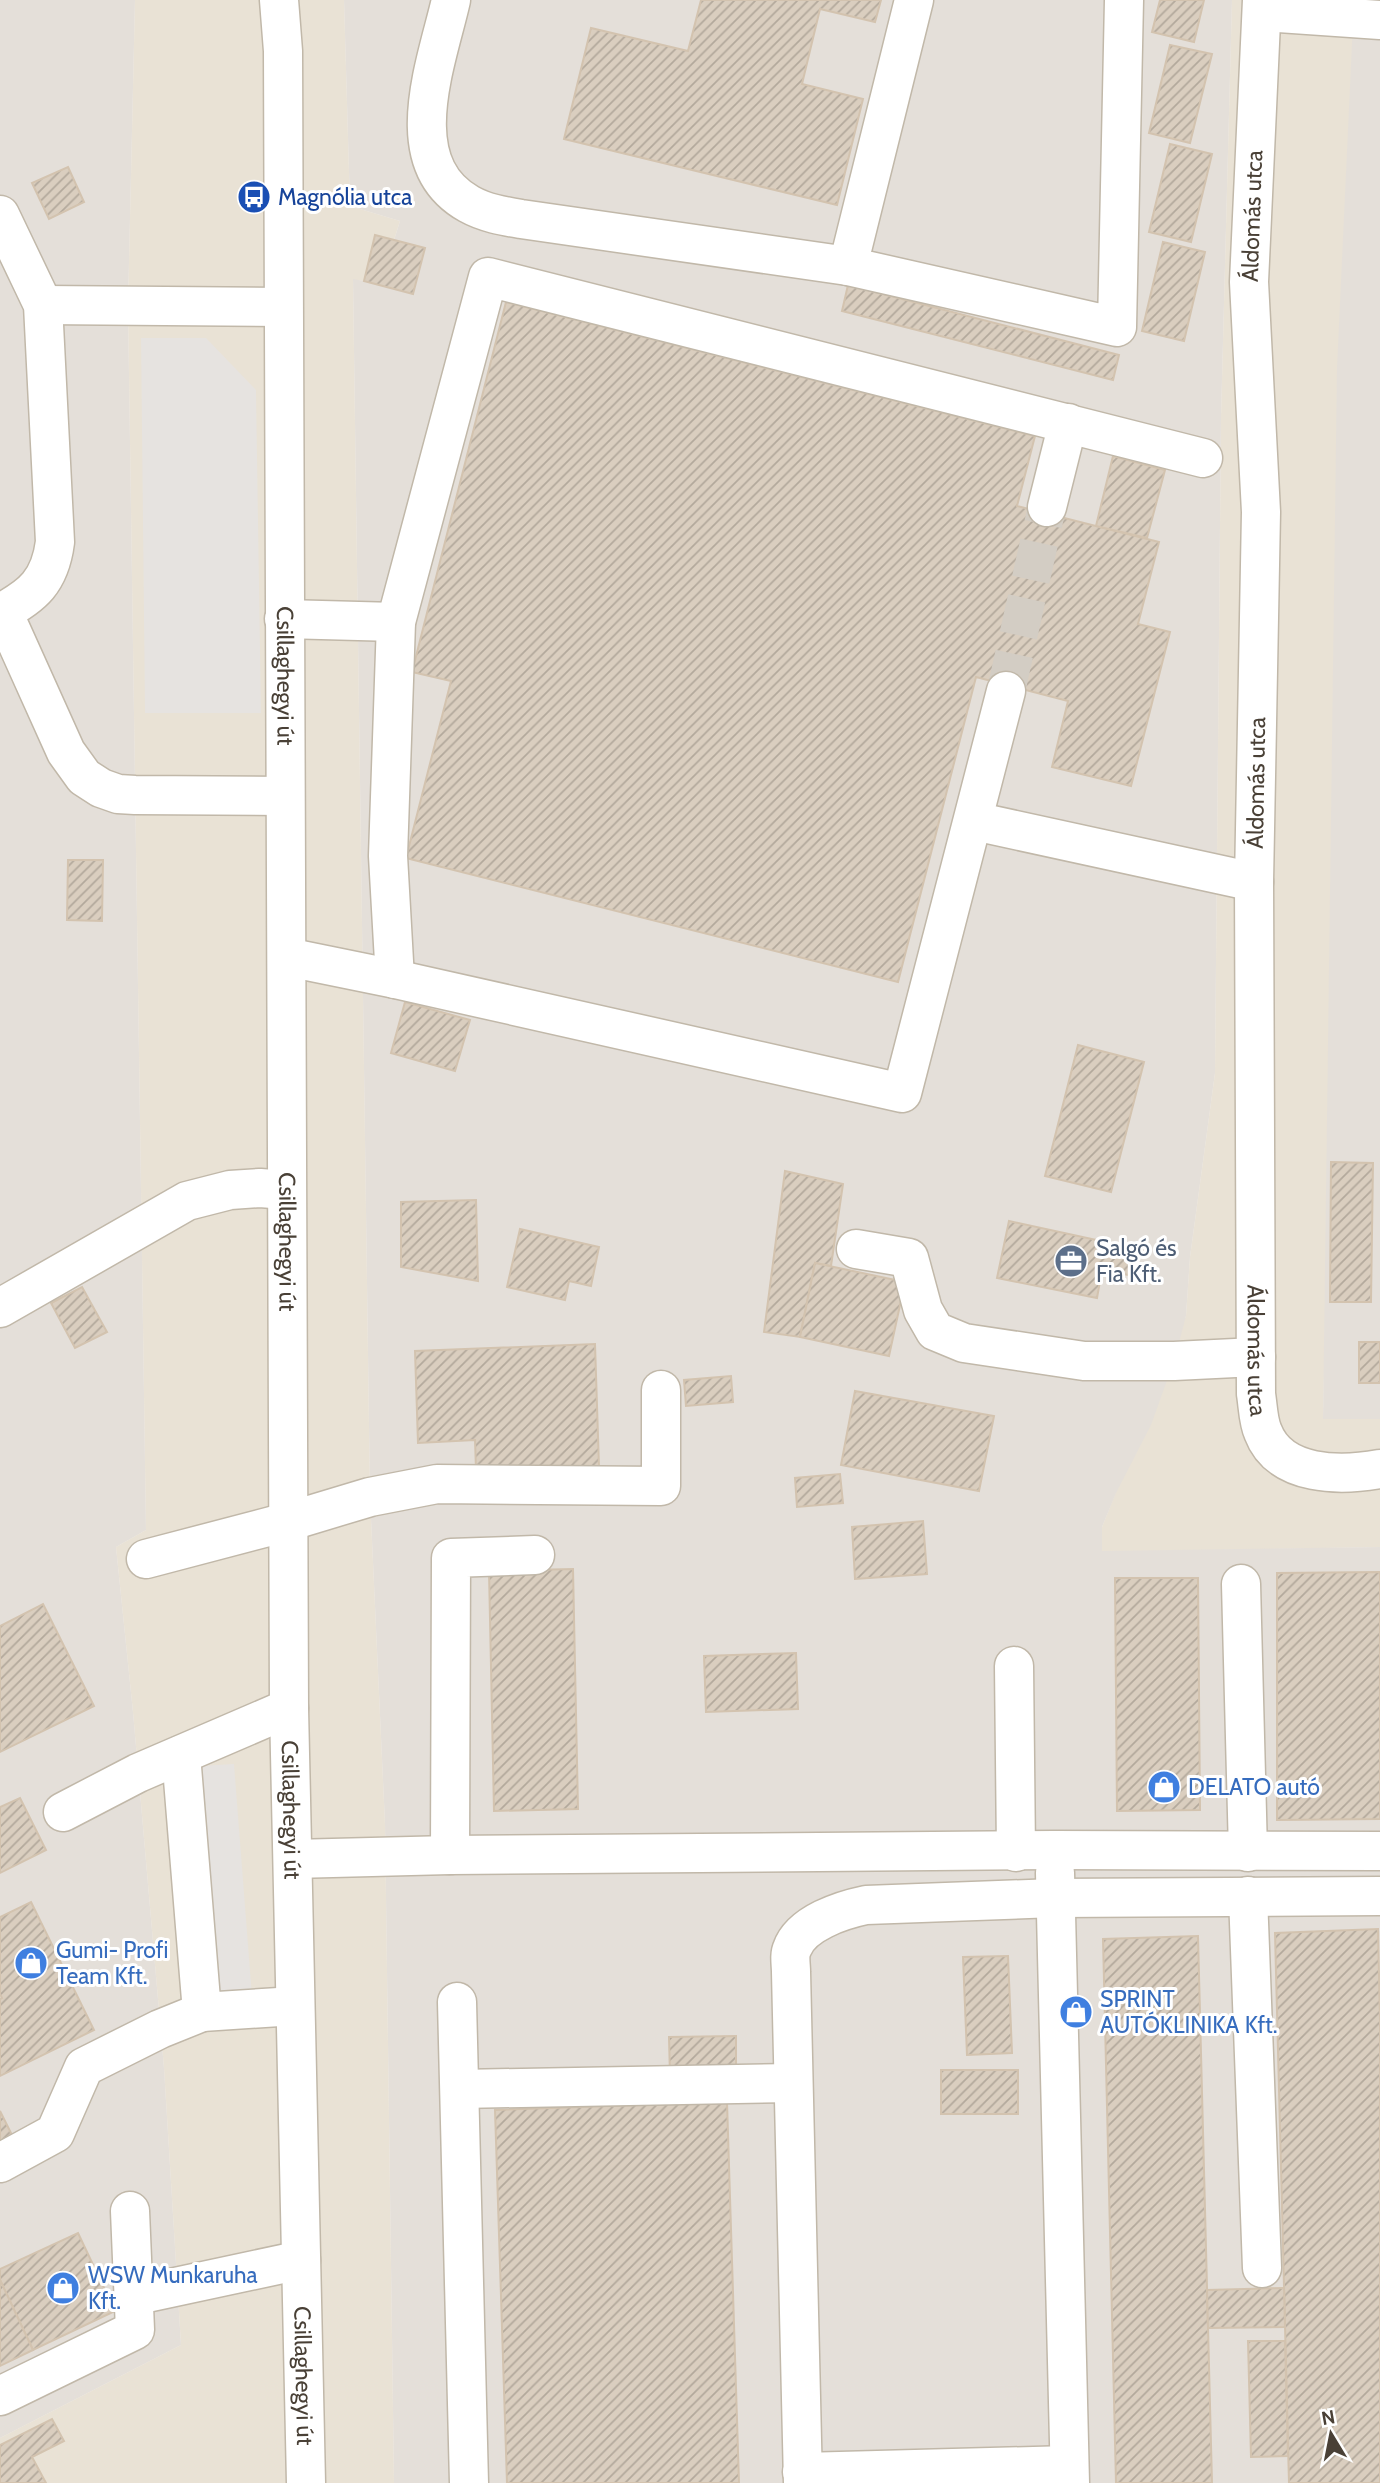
<svg xmlns="http://www.w3.org/2000/svg" width="1380" height="2483" font-family="Cabin,sans-serif">
<style>
.residential{fill:#e9e2d5}
.industrial{fill:#e4dfd9}
.parking{fill:#e6e3e0}
.building{fill:url(#building-hatch);stroke:#d3c3af;stroke-width:2}
.lines{fill:none;stroke-linecap:round;stroke-linejoin:round}
.minor-tunnel{stroke:#d3cdc4;stroke-width:38;stroke-dasharray:38 19;stroke-linecap:butt}
.minor-casing{stroke:#c1b8a9;stroke-width:41}
.minor{stroke:#fff;stroke-width:38}
.labels{text-anchor:middle;dominant-baseline:central;stroke-width:6;stroke-linejoin:round;paint-order:stroke}
.transit-label{font-size:23px;fill:#164399;stroke:#fff;text-anchor:start}
.street-label{font-size:23px;fill:#494036;stroke:#fff}
.service-label{font-size:23px;fill:#4e5e75;stroke:#fff;text-anchor:start}
.shop-label{font-size:23px;fill:#366cbe;stroke:#fff;text-anchor:start}
</style>
<defs>
<pattern id="building-hatch" width="6" height="6" patternUnits="userSpaceOnUse" patternTransform="scale(1.75)"><rect width="6" height="6" fill="#dacebf"/><path d="M-1 1l2-2M0 6l6-6M5 7l2-2" fill="none" stroke="#b3a99c"/></pattern>
</defs>
<rect width="100%" height="100%" fill="#f5f0e8"/>
<g class="residential">
<polygon points="135,0 344,0 350,206 400,221 394,240 375,236 364,281 353,280 370,1497 385,1824 394,2483 0,2483 0,2438 181,2345 164,2068 133,1712 116,1547 146,1530 128,306"/>
<polygon points="1232,0 1354,0 1323,1418 1380,1419 1380,1547 1102,1552 1102,1527 1186,1316 1190,1257 1215,1073 1221,417"/>
</g>
<g class="industrial">
<polygon points="0,0 135,0 128,306 146,1530 116,1547 133,1712 164,2068 181,2345 0,2438"/>
<polygon points="344,0 1232,0 1221,417 1215,1073 1190,1257 1186,1316 1174,1361 1151,1425 1116,1493 1102,1527 1102,1551 1380,1547 1380,2483 394,2483 385,1824 370,1497 353,279 364,281 375,235 394,240 400,221 350,206"/>
<polygon points="1354,0 1380,0 1380,1419 1323,1419 1337,368"/>
</g>
<g class="parking">
<polygon points="141,338 206,338 256,390 261,713 145,713"/>
<polygon points="234,1764 252,1996 221,1999 202,1766"/>
</g>
<g class="building">
<polygon points="701,0 881,0 875,22 820,9 802,84 863,99 837,205 564,139 591,28 688,51"/>
<polygon points="1160,0 1204,0 1194,42 1152,32"/>
<polygon points="1170,45 1212,54 1190,143 1149,133"/>
<polygon points="1170,144 1212,154 1191,242 1149,232"/>
<polygon points="68,167 84,202 49,219 32,183"/>
<polygon points="375,235 425,248 413,294 364,281"/>
<polygon points="1163,242 1205,252 1184,341 1142,331"/>
<polygon points="848,285 1119,355 1113,380 842,311"/>
<polygon points="506,302 1035,436 1017,506 1159,542 1138,624 1170,632 1131,786 1052,767 1068,701 976,677 898,982 406,858 451,681 412,672"/>
<polygon points="1113,456 1165,470 1147,538 1096,526"/>
<polygon points="68,860 103,860 102,921 67,920"/>
<polygon points="405,1002 470,1020 455,1071 391,1053"/>
<polygon points="1078,1045 1144,1062 1111,1192 1045,1176"/>
<polygon points="1331,1162 1373,1163 1371,1302 1330,1302"/>
<polygon points="785,1171 843,1184 831,1266 815,1263 800,1337 764,1332"/>
<polygon points="476,1200 478,1281 401,1267 401,1202"/>
<polygon points="1009,1221 1138,1249 1134,1276 1102,1270 1097,1298 997,1278"/>
<polygon points="520,1229 599,1247 591,1286 569,1281 565,1300 507,1287"/>
<polygon points="815,1263 905,1282 889,1356 800,1337"/>
<polygon points="82,1287 107,1332 75,1348 51,1303"/>
<rect x="1359" y="1342" width="21" height="41"/>
<polygon points="595,1344 599,1467 476,1470 475,1440 418,1443 415,1351"/>
<polygon points="731,1376 733,1402 686,1406 684,1380"/>
<polygon points="855,1391 994,1416 979,1491 841,1465"/>
<polygon points="840,1474 843,1503 797,1507 795,1478"/>
<polygon points="923,1521 927,1574 855,1579 852,1527"/>
<polygon points="573,1569 578,1809 494,1811 489,1571"/>
<polygon points="1380,1572 1380,1819 1277,1820 1277,1573"/>
<polygon points="1115,1578 1198,1578 1200,1810 1117,1811"/>
<polygon points="43,1604 94,1706 0,1752 0,1626"/>
<polygon points="796,1653 798,1709 706,1712 704,1656"/>
<polygon points="20,1798 46,1850 0,1873 0,1807"/>
<polygon points="31,1902 94,2030 0,2076 0,1999 2,1998 0,1994 0,1917"/>
<polygon points="1378,1929 1380,2022 1380,2483 1289,2483 1275,1933"/>
<polygon points="1198,1936 1212,2483 1116,2483 1103,1939"/>
<polygon points="1008,1956 1012,2053 967,2055 963,1957"/>
<polygon points="736,2036 736,2075 670,2077 669,2037"/>
<rect x="941" y="2070" width="77" height="44"/>
<polygon points="727,2102 739,2483 507,2483 495,2110"/>
<polygon points="0,2111 12,2135 0,2141"/>
<polygon points="78,2233 115,2311 33,2350 0,2280 0,2269"/>
<polygon points="0,2280 33,2350 0,2366"/>
<polygon points="1284,2288 1285,2327 1208,2328 1207,2290"/>
<polygon points="1248,2341 1285,2341 1288,2456 1251,2457"/>
<polygon points="52,2419 64,2441 32,2457 46,2483 0,2483 0,2445"/>
</g>
<g class="lines">
<polyline class="minor-tunnel" points="1006,691 1047,507"/>
<defs>
<g id="minor">
<path id="s1" d="M279,0L283,51L289,1708L306,2483"/>
<path d="M451,0C437,62 396,163 469,204C485,213 503,216 521,219L848,266"/>
<polyline points="914,0 848,266 1117,327 1124,0"/>
<path id="s2" d="M1262,0L1249,282L1261,512L1254,882L1256,1394C1258,1406 1258,1421 1263,1432C1280,1477 1341,1476 1380,1469"/>
<polyline points="1262,12 1380,20"/>
<path d="M0,215L43,305L55,542C50,581 33,596 0,613"/>
<polyline points="43,305 283,307"/>
<polyline points="1047,507 1068,423"/>
<polyline points="3,612 66,752 84,777 101,788 118,794 135,795 285,796"/>
<polyline points="284,619 396,622"/>
<polyline points="974,821 1254,882"/>
<polyline points="287,957 395,979 902,1093 1006,691"/>
<polyline points="395,979 388,856 396,622 488,277 1203,458"/>
<polyline points="856,1249 909,1258 923,1310 935,1331 964,1343 1084,1361 1174,1361 1256,1357"/>
<polyline points="0,1308 187,1201 230,1190 260,1188 286,1190"/>
<polyline points="146,1559 287,1522 370,1497 437,1484 661,1486 661,1390"/>
<polyline points="1241,1584 1248,1852"/>
<polyline points="1014,1666 1016,1852"/>
<polyline points="181,1755 202,2012 295,2006"/>
<polyline points="63,1812 138,1773 289,1708"/>
<polyline points="450,1855 451,1558 535,1555"/>
<polyline points="293,1859 450,1855 1054,1850 1380,1851"/>
<polyline points="1055,1873 1070,2483"/>
<polyline points="1248,1896 1262,2268"/>
<polyline points="457,2002 469,2483"/>
<polyline points="460,2089 793,2083"/>
<polyline points="0,2163 55,2133 84,2067 160,2029 202,2012"/>
<polyline points="133,2296 301,2260"/>
<polyline points="0,2396 135,2330 130,2211"/>
<polyline points="802,2472 1069,2465"/>
<path d="M803,2483L791,1972C791,1965 789,1955 792,1949C801,1923 842,1910 866,1905L1055,1898L1380,1896"/>
</g>
</defs>
<use href="#minor" class="minor-casing"/>
<use href="#minor" class="minor"/>
</g>
<defs>
<symbol id="bus-disc" viewBox="-11 -11 22 22"><circle r="9.5" fill="#1a4fb4" stroke="#fff"/><path d="M-5-6H5V4H4V6H2V4H-2V6H-4V4H-5ZM-3.5-4V0h7V-4ZM-3.5 1.2v1.5H-2V1.2ZM2 1.2v1.5H3.5V1.2Z" fill="#fff"/></symbol>
<symbol id="office-disc" viewBox="-11 -11 22 22"><circle r="9.5" fill="#5c6f8a" stroke="#fff"/><path d="M-6-3h4V-5.5h4V-3h4V5H-6ZM-1-4.5V-3h2v-1.5ZM-6 0V1H6V0Z" fill="#fff"/></symbol>
<symbol id="shop-disc" viewBox="-11 -11 22 22"><circle r="9.5" fill="#3f7fe0" stroke="#fff"/><path d="M-5-2.5h2.3a2.7 3.5 0 0 1 5.4 0H5L5.5 6h-11ZM-1.5-2.5h3a1.5 2.3 0 0 0-3 0Z" fill="#fff"/></symbol>
</defs>
<g fill-rule="evenodd">
<use href="#bus-disc" x="235" y="178" width="38" height="38"/>
<use href="#office-disc" x="1052" y="1242" width="38" height="38"/>
<use href="#shop-disc" x="1145" y="1768" width="38" height="38"/>
<use href="#shop-disc" x="12" y="1944" width="38" height="38"/>
<use href="#shop-disc" x="1057" y="1993" width="38" height="38"/>
<use href="#shop-disc" x="44" y="2269" width="38" height="38"/>
</g>
<g class="labels">
<g class="transit-label">
<text x="278" y="197">Magnólia utca</text>
</g>
<g class="street-label">
<text transform="translate(1252 216) rotate(-88)">Áldomás utca</text>
<text stroke="none"><textPath href="#s1" startOffset="676">Csillaghegyi út</textPath></text>
<text transform="translate(1256 783) rotate(-89)">Áldomás utca</text>
<text stroke="none"><textPath href="#s1" startOffset="1242">Csillaghegyi út</textPath></text>
<text stroke="none"><textPath href="#s2" startOffset="1351">Áldomás utca</textPath></text>
<text stroke="none"><textPath href="#s1" startOffset="1810">Csillaghegyi út</textPath></text>
<text stroke="none"><textPath href="#s1" startOffset="2376">Csillaghegyi út</textPath></text>
</g>
<g class="service-label">
<text x="1096" y="1248">Salgó és<tspan x="1096" dy="26">Fia Kft.</tspan></text>
</g>
<g class="shop-label">
<text x="1188" y="1787">DELATO autó</text>
<text x="56" y="1950">Gumi- Profi<tspan x="56" dy="26">Team Kft.</tspan></text>
<text x="1100" y="1999">SPRINT<tspan x="1100" dy="26">AUTÓKLINIKA Kft.</tspan></text>
<text x="88" y="2275">WSW Munkaruha<tspan x="88" dy="26">Kft.</tspan></text>
</g>
</g>
<g transform="translate(1331 2434) rotate(350)" stroke="#ffffff" stroke-width="5" paint-order="stroke">
<path d="M0-5L12 26L0 18L-12 26Z" fill="#494036"/>
<text y="-10" font-size="19" font-weight="bold" text-anchor="middle" fill="#494036">N</text>
</g>
</svg>
